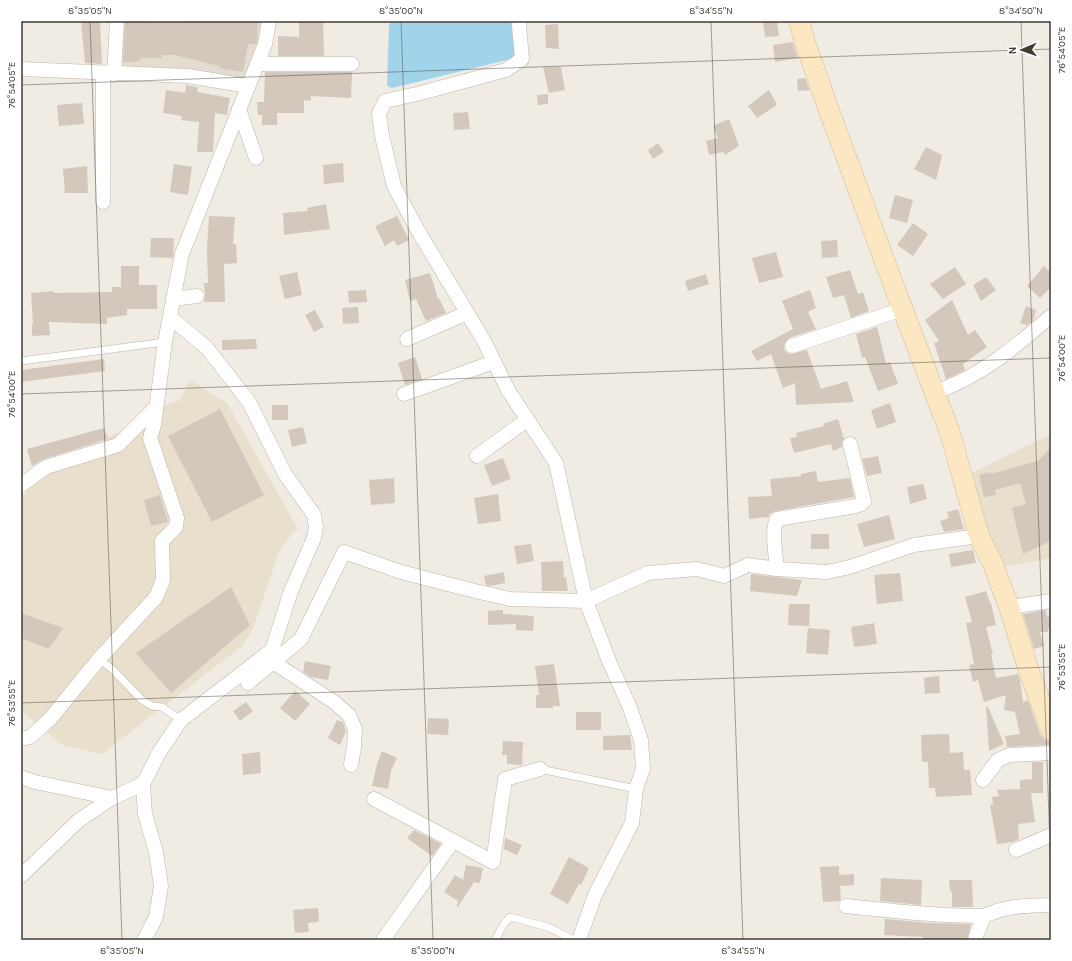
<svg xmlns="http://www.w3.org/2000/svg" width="1072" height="961" font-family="Karla,sans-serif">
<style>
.residential{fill:#e4dcd1}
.education{fill:#e9dfcd}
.water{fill:#a1d4eb}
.building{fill:#d4c8bc}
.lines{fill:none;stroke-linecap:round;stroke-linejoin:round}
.service-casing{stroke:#beb5a9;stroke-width:8}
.minor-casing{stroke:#beb5a9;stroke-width:15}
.secondary-casing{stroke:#d1bc97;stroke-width:21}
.service{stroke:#fff;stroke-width:7}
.minor{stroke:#fff;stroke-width:14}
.secondary{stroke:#fbe8c2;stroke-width:20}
.ticks{fill:none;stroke:#423b34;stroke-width:1;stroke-opacity:0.45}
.neatline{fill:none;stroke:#423b34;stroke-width:1.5}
.ticks-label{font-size:10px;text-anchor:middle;fill:#423b34}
</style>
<rect width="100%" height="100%" fill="#f0ebe3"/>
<polygon class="residential" points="119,21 265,21 248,80 117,67"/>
<g class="education">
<polygon points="190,380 227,403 298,529 293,533 280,549 253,629 242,646 102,754 62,745 21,711 21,501 31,483 166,405 180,400"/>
<polygon points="1051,434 1051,558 1001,567 968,475"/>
</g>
<polygon class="water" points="392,21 511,21 515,58 392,88 387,86 389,25"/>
<g class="building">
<polygon points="81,21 100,21 102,64 85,63"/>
<polygon points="183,21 258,21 257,42 256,44 248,44 243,72 219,68 219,66 175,55 162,55 162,58 140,58 141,61 123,62 125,22 182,23"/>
<polygon points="299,21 323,21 324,56 278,56 278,36 299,37"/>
<polygon points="763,21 777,21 779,36 765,37"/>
<polygon points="558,24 559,49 546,48 545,25"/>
<polygon points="793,42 798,58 775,62 773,45"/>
<polygon points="543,67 561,67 565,90 549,93"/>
<polygon points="265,72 352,72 351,98 311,96 311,101 304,100 304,113 277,113 277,125 262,125 262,115 258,115 257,102 264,102"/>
<polygon points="805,78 810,90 798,91 797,79"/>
<polygon points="186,85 198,87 197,92 230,98 227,115 215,113 213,152 197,152 199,122 181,120 182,116 163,113 166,90 185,93"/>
<polygon points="769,90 777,105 757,118 748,106"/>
<polygon points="548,94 548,104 538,105 537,95"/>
<polygon points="82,103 84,124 59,126 57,105"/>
<polygon points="468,112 470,129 454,130 453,113"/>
<polygon points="729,119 739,146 725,155 723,152 709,155 706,141 718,138 713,126"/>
<polygon points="658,143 664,152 653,159 648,150"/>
<polygon points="926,147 942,155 936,180 914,169"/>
<polygon points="343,163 344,182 324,184 323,165"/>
<polygon points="174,164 192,167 188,195 170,192"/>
<polygon points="87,166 88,193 65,193 63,169"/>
<polygon points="895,195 913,200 907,223 889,218"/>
<polygon points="326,204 330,229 284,235 283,213 308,211 307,208"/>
<polygon points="209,216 235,217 233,244 236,244 237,263 224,264 225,302 204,302 205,295 204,283 208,283 207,249"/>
<polygon points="397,216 409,240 397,246 394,240 385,246 375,226"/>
<polygon points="913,223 928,234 913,256 897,245"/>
<polygon points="151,238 174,238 173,258 150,257"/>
<polygon points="837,240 838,257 822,258 821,241"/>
<polygon points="776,252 783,277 759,283 752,258"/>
<polygon points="121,266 139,266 139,285 157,285 157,309 127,309 127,315 107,318 107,324 49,322 50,335 32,336 32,324 33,324 31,293 54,291 54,293 112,292 112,287 121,287"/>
<polygon points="1044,266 1051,273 1051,287 1040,298 1027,286"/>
<polygon points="955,267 966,284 943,299 930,284"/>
<polygon points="850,270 858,294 863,292 869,311 851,318 844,295 833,298 826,277"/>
<polygon points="297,272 302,295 285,299 279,276"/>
<polygon points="430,273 438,299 439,298 446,313 426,321 416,299 410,301 405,280"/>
<polygon points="706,274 709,284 688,291 685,281"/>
<polygon points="986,277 996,290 981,301 973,285"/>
<polygon points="366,290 367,302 349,303 348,291"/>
<polygon points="810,290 816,308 808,312 816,329 789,338 784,344 784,349 787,353 791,354 807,350 821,389 847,381 854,402 796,405 795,383 783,388 771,354 757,361 751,351 793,329 782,301"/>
<polygon points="952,300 968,335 975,330 987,347 963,364 965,370 946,379 934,343 939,341 925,320"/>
<polygon points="1026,306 1036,310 1033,321 1027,325 1020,323"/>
<polygon points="358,307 359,323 343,324 342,308"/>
<polygon points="315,310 324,327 314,332 305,315"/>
<polygon points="877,327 886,363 890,362 898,384 878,391 865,357 862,358 856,334"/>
<polygon points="256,339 257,349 222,350 222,340"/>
<polygon points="415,357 422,379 405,385 398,363"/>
<polygon points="104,359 105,371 21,382 21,370"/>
<polygon points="890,403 896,422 877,429 871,410"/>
<rect x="272" y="405" width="16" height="15"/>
<polygon points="220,409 264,495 212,522 168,436"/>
<polygon points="838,419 844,439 842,442 842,447 833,451 831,444 794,453 790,438 797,437 796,433 824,426 823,424"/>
<polygon points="303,427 307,443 292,447 288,430"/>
<polygon points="104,428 108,439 44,459 32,466 27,449"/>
<polygon points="1051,447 1051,541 1023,554 1012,508 1026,504 1020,483 995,490 996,495 984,497 979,475 991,472 991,474 1038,461"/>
<polygon points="878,456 882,473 867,476 862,459"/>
<polygon points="503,458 511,479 492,486 484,465"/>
<polygon points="816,471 818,482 850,478 854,497 776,511 769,514 769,517 749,519 748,497 772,496 770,479 801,476 801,474"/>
<polygon points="394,478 395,503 371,505 369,480"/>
<polygon points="923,484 927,499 910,504 907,487"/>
<polygon points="498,494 501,521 478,524 474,498"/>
<polygon points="160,495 168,522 151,526 144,500"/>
<polygon points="958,509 964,529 944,532 940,521 949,518 947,512"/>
<polygon points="889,515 895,539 864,547 857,524"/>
<rect x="811" y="534" width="18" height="15"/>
<polygon points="531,544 534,561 517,564 514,546"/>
<polygon points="973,550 976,563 951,567 949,554"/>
<polygon points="563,561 564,578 566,577 568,591 542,591 541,562"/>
<polygon points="504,572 505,583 490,586 486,585 484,576"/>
<polygon points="900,573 903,601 877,604 874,575"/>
<polygon points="751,574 776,577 802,580 797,596 750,591"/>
<polygon points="231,587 250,625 171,693 136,653"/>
<polygon points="986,591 990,603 991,603 996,625 986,627 993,654 991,654 996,678 1018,674 1020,680 1023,702 1028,700 1040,734 1044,739 1050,741 1050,745 1007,747 1005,736 1020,734 1015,712 1004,710 1006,695 984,702 978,680 973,682 969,665 974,664 966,623 972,622 965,597"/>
<polygon points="789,604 810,604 809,626 788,625"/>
<polygon points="503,610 503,614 534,616 533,631 516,630 516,624 488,625 488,611"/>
<polygon points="1046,610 1047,617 1051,616 1051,628 1048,628 1048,632 1040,632 1044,646 1034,649 1023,614"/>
<polygon points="21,613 63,628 49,649 21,638"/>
<polygon points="874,623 877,644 854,647 851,627"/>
<polygon points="808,628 830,630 828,655 806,653"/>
<polygon points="305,661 331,666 328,680 311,677 303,672"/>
<polygon points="554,664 560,706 553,706 553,708 536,708 536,695 539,695 535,666"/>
<polygon points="939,676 940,693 925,694 924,678"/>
<polygon points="295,691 310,704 295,721 280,708"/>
<polygon points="246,702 253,711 240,721 233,711"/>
<polygon points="986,707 988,707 1004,744 989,751"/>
<rect x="576" y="712" width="25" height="18"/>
<polygon points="428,718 449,719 448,735 427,734"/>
<polygon points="337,720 343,722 346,731 340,745 328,738"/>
<polygon points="949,734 950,753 963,752 964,770 970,770 972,795 936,797 935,788 929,788 928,762 922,762 921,735"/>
<polygon points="630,735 632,750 603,750 603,736"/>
<polygon points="503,741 523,742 522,765 507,764 507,755 502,755"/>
<polygon points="382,751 397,758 391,771 388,789 372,786 377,764"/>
<polygon points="260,752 261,773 243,775 242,754"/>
<polygon points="1032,762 1043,762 1043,793 1031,793 1035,822 1018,824 1019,839 1013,842 997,844 990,805 993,805 992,797 999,796 997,790 1020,789 1020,780 1032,779"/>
<polygon points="414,830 441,844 432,856 407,838"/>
<polygon points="505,838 522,845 517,855 504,849"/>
<polygon points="569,857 589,868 581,885 579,884 568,904 550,894"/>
<polygon points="466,865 483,868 480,883 474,882 458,907 457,907 458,901 444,892 455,875 463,880"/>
<polygon points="839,866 839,875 854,874 854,885 840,886 841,899 839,901 823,902 820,867"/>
<polygon points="881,878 922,880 921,905 880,901"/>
<polygon points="949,880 972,880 973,907 952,907 952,892 950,891"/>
<polygon points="318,908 319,922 308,923 309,932 295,933 293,910"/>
<polygon points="885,919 931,923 971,924 967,940 923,940 923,937 884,935"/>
</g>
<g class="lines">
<defs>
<g id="service">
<polyline points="21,361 165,342"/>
<polyline points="99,659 112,669 142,700 152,706 162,707 181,720"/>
<polyline points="540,769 636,789"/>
<polyline points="495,940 504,924 510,917 548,927 574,940"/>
</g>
<g id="minor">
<path d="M520,21L519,26L522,59L506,70L417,94L385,101L379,114L382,136L394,186L417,229L484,341L508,390L556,463L586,601L648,573L697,569L724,576L748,565L777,569C776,556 771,530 777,519L856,506L861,504L864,501L850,444"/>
<polyline points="257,64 352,64"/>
<polyline points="21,69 188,76 248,86"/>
<polyline points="103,73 103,202"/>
<polyline points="114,74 117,21"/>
<polyline points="239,109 256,158"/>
<polyline points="173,299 197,296"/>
<polyline points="407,339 467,313"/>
<polyline points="792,346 903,309"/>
<path d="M935,392C980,377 1015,347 1051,316"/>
<polyline points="404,394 494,362"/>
<polyline points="477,456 527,420"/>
<polyline points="21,485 46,467 118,445 156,407"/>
<polyline points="777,569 827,572 850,567 914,545 979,536"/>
<polyline points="1009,607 1051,601"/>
<polyline points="273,662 334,702 349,715 355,729 354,747 351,765"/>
<polyline points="248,683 301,639 344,552 401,572 475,591 510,599 586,601 609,661 630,708 641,740 643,769 636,789 632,823 595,895 579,940"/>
<polyline points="21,739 30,737 50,719 99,659 156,597 163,580 162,541 176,527 177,518 150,438 154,425 165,342 182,254 265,44 269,21"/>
<polyline points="21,777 35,782 112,798"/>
<polyline points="983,780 998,760 1009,755 1051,753"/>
<polyline points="374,799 493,862 505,779 540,769"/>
<polyline points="1016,850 1051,835"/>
<polyline points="21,876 78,821 112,798 143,784"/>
<path d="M846,906C892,911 937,916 984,916"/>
<polyline points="144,940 156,917 161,886 156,852 145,814 143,784 160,751 181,720 272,650 291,591 314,538 316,527 314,515 285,474 249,402 207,348 171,318"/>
<polyline points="383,940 453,841"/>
<path d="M975,940L977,933L984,916C1009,905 1025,906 1051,905"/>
</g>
<polyline id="secondary" points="799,21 805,42 827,105 895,289 950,433 979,536 993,564 1009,607 1029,671 1051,730"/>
</defs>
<use href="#service" class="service-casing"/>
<use href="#minor" class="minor-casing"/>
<use href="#secondary" class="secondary-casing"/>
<use href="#service" class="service"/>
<use href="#minor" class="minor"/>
<use href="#secondary" class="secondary"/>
</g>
<path class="ticks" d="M90,21L122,940M401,21L433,940M711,21L743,940M1021,21L1051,874M21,85L1051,49M21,394L1051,358M21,703L1051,667"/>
<rect width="1072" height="961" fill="none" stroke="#ffffff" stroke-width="44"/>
<g transform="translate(1022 50) rotate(268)" stroke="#ffffff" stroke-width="3" paint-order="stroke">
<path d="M0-3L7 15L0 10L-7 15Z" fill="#423b34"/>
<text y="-6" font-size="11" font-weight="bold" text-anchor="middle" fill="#423b34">N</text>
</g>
<rect x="22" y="22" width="1028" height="917" class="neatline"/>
<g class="ticks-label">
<text x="90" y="14">8°35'05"N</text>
<text x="401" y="14">8°35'00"N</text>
<text x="711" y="14">8°34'55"N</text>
<text x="1021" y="14">8°34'50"N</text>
<text transform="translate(1061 50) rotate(-90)" y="4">76°54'05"E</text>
<text transform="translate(11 85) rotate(-90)" y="4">76°54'05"E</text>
<text transform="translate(1061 358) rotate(-90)" y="4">76°54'00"E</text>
<text transform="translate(11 394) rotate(-90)" y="4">76°54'00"E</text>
<text transform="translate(1061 667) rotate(-90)" y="4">76°53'55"E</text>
<text transform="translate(11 703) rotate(-90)" y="4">76°53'55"E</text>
<text x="122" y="954">8°35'05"N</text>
<text x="433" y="954">8°35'00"N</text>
<text x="743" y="954">8°34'55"N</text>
</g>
</svg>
